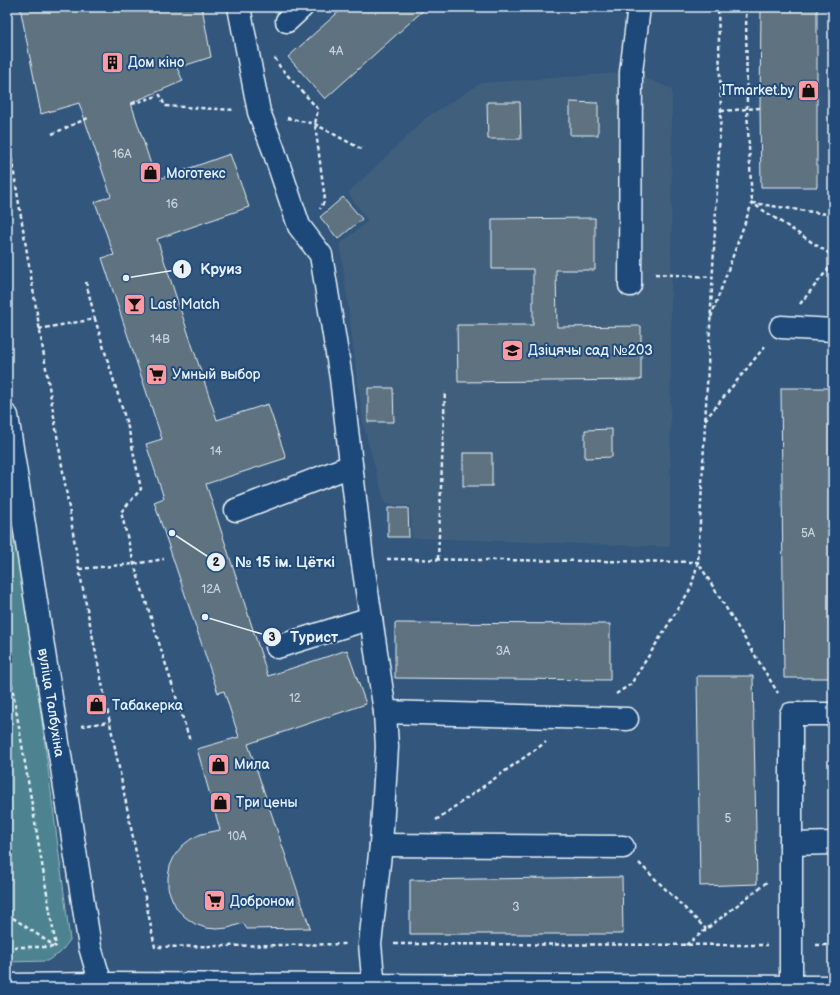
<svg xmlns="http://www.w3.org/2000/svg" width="840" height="995" font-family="'Balsamiq Sans',sans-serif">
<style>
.built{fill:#405e7d}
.green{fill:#4e8391;stroke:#9bbac4}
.building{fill:#5f7280;stroke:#e8f1f8}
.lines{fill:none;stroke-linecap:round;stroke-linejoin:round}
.minor-casing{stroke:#e8f1f8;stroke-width:25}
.major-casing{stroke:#e8f1f8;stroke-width:25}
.path{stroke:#e8f1f8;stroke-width:2.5;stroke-dasharray:4 3;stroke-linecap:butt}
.minor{stroke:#1f4a7a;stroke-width:22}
.major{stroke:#1f4a7a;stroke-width:22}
.labels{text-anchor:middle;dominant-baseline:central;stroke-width:4;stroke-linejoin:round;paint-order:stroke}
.number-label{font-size:12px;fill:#c6d1da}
.poi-label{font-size:14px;fill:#e8f1f8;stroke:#1f4a7a;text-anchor:start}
.street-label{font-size:14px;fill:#e8f1f8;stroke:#1f4a7a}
.leader{fill:none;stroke:#e8f1f8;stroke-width:1.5}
.callout-dot{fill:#e8f1f8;stroke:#1f4a7a;stroke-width:1.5}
.mark-label{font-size:12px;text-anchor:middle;font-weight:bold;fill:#111}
.callout-label{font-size:15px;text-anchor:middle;font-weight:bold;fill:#e8f1f8;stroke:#1f4a7a;stroke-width:4;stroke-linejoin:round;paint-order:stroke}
</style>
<rect width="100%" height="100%" fill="#32567c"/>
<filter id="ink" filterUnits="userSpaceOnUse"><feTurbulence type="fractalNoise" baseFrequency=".025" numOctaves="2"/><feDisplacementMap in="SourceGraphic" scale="8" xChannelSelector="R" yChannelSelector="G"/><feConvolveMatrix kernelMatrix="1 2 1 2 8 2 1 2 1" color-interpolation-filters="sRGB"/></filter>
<g filter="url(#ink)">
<polygon class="built" points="631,72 672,89 670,547 412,538 410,506 385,504 363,424 340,244 368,221 348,193 427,117 481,83"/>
<polygon class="green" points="7,465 16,519 70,940 60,953 47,961 7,962"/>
<g class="building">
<polygon points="20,7 202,7 211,57 177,68 183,81 131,103 156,180 230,154 249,207 157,239 217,420 268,404 286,458 206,484 268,676 347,650 366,704 248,744 310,928 247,929 243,923 228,928 217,929 206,928 195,924 185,917 177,909 172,899 168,888 168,877 170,866 175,855 182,846 191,839 201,834 220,830 197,749 239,737 224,691 218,693 154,502 164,498 146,444 162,439 102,258 114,255 95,202 111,196 79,103 41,114"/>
<polygon points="344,7 427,7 325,99 288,57"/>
<polygon points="761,7 817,7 817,187 761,187 760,108"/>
<polygon points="487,102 520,102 521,139 488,139"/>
<polygon points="570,102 598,103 598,135 570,135"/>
<polygon points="343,197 362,219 338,239 320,217"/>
<polygon points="595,218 595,270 556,270 557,327 641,326 641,380 458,382 457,325 533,325 533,269 492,269 492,219"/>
<polygon points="368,388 393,388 394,422 368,422"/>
<polygon points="781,388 833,388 833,678 784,678"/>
<polygon points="612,429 612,457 585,458 585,430"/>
<rect x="463" y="453" width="29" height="33"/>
<polygon points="388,508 408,508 409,537 388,537"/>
<polygon points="395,623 610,624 610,680 395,678"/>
<polygon points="697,676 753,676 757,884 700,886"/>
<polygon points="622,877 623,934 410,934 410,880"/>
</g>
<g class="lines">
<defs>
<g id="minor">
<polyline points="239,7 259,112 273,148 299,226 321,255 341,378 362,558 385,712 387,747 381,845 370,944 374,988"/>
<polyline points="287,21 302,7"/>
<polyline points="630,285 631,72 639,7"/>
<polyline points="781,327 833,330"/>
<polyline points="236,510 351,466"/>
<polyline points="277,647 371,618"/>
<polyline points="385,712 627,719"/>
<polyline points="791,844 833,843"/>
<polyline points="381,845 623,847"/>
<polyline points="7,985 101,984 833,987"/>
<polyline points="791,987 791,714 833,714"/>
</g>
<g id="major">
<path id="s1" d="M7,416L90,947L102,988"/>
</g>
</defs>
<use href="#minor" class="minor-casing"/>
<use href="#major" class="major-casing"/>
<g class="path">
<polyline points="746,7 747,110 752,203 833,215"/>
<polyline points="275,58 280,67 318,109 315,124 325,200 320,209"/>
<polyline points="132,104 160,95 165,106 235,110"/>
<polyline points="721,111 760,108"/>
<polyline points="287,118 315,124 363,150"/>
<polyline points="7,131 79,569 155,947 347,944"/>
<polyline points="52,134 88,118"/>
<polyline points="655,274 712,277"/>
<polyline points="86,282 95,319"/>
<polyline points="800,304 833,263"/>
<polyline points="711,317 752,203 833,256"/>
<polyline points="39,329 95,319 129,431 141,489 121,512 134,564 190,741"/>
<polyline points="705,420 766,345"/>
<polyline points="387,559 698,562 778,693"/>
<polyline points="438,559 445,391"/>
<polyline points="79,569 134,564 164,559"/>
<polyline points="7,656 56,947"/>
<polyline points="7,685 12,684"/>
<polyline points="616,694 631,684 691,588 698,562 721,111 718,7"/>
<polyline points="81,726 110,722"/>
<polyline points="436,820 546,742"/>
<polyline points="639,863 706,929"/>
<polyline points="7,914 56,947"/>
<polyline points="394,944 767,945"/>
<polyline points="686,945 767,882"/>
<polyline points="816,945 833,945"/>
<polyline points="7,947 55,947"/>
</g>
<use href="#minor" class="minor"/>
<use href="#major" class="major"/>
</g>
</g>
<defs>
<symbol id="building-square" viewBox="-11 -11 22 22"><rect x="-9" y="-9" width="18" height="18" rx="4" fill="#ff9aa2" stroke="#1f4a7a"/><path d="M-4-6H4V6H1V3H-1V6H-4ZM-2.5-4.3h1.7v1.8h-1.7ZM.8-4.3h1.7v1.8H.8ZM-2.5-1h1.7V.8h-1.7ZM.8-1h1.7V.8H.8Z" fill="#111"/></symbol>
<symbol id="shop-square" viewBox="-11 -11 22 22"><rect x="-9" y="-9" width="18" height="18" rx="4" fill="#ff9aa2" stroke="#1f4a7a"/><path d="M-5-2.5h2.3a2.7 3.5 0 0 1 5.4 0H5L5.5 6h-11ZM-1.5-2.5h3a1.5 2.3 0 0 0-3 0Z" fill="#111"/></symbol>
<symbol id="bar-square" viewBox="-11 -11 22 22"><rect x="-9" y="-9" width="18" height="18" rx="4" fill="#ff9aa2" stroke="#1f4a7a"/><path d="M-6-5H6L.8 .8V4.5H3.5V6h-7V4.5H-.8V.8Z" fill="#111"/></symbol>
<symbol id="school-square" viewBox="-11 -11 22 22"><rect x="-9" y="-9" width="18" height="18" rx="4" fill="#ff9aa2" stroke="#1f4a7a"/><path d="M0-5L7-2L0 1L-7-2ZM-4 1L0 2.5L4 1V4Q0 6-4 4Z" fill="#111"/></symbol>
<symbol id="supermarket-square" viewBox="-11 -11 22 22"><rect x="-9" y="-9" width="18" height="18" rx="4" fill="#ff9aa2" stroke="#1f4a7a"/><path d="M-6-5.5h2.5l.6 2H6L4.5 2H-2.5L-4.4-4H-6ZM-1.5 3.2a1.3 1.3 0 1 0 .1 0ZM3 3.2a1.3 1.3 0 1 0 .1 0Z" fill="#111"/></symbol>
</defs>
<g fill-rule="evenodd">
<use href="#building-square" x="100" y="50" width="25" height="25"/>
<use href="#shop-square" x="796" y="78" width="25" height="25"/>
<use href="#shop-square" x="138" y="160" width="25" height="25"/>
<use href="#bar-square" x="122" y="292" width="25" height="25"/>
<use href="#school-square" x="500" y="338" width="25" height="25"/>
<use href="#supermarket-square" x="144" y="362" width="25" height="25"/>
<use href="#shop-square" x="84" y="692" width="25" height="25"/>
<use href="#shop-square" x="206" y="752" width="25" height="25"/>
<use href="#shop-square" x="208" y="790" width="25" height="25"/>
<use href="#supermarket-square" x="202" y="888" width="25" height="25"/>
</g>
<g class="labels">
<g class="number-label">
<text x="336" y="51">4А</text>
<text x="122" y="154">16А</text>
<text x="172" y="204">16</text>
<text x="160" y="339">14В</text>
<text x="216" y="451">14</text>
<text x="808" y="533">5А</text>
<text x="211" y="589">12А</text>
<text x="503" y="651">3А</text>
<text x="295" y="698">12</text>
<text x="728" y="818">5</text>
<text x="237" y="836">10А</text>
<text x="516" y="907">3</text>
</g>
<g class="poi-label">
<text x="128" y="62">Дом кіно</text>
<text x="794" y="90" text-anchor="end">ITmarket.by</text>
<text x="166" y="173">Моготекс</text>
<text x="150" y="304">Last Match</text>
<text x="528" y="350">Дзіцячы сад №203</text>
<text x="172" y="374">Умный выбор</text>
<text x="112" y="705">Табакерка</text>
<text x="234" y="764">Мила</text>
<text x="236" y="802">Три цены</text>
<text x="230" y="901">Доброном</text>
</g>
<g class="street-label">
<text stroke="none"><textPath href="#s1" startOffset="290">вуліца Талбухіна</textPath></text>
</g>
</g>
<path class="leader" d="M126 278L182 269M172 533L216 562M205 617L272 637"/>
<g class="callout-dot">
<circle cx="126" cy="278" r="4"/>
<circle cx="172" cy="533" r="4"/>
<circle cx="205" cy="617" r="4"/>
<circle cx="182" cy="269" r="10"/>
<circle cx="216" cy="562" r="10"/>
<circle cx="272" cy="637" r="10"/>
</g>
<g class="mark-label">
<text x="182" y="273">1</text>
<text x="216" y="566">2</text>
<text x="272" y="641">3</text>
</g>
<g class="callout-label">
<text x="221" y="274">Круиз</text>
<text x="285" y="567">№ 15 ім. Цёткі</text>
<text x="314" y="642">Турист</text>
</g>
<rect width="840" height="995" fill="none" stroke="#1f4a7a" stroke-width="24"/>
<rect x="12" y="12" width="816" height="971" fill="none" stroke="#e8f1f8" stroke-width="1.5" filter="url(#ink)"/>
</svg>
